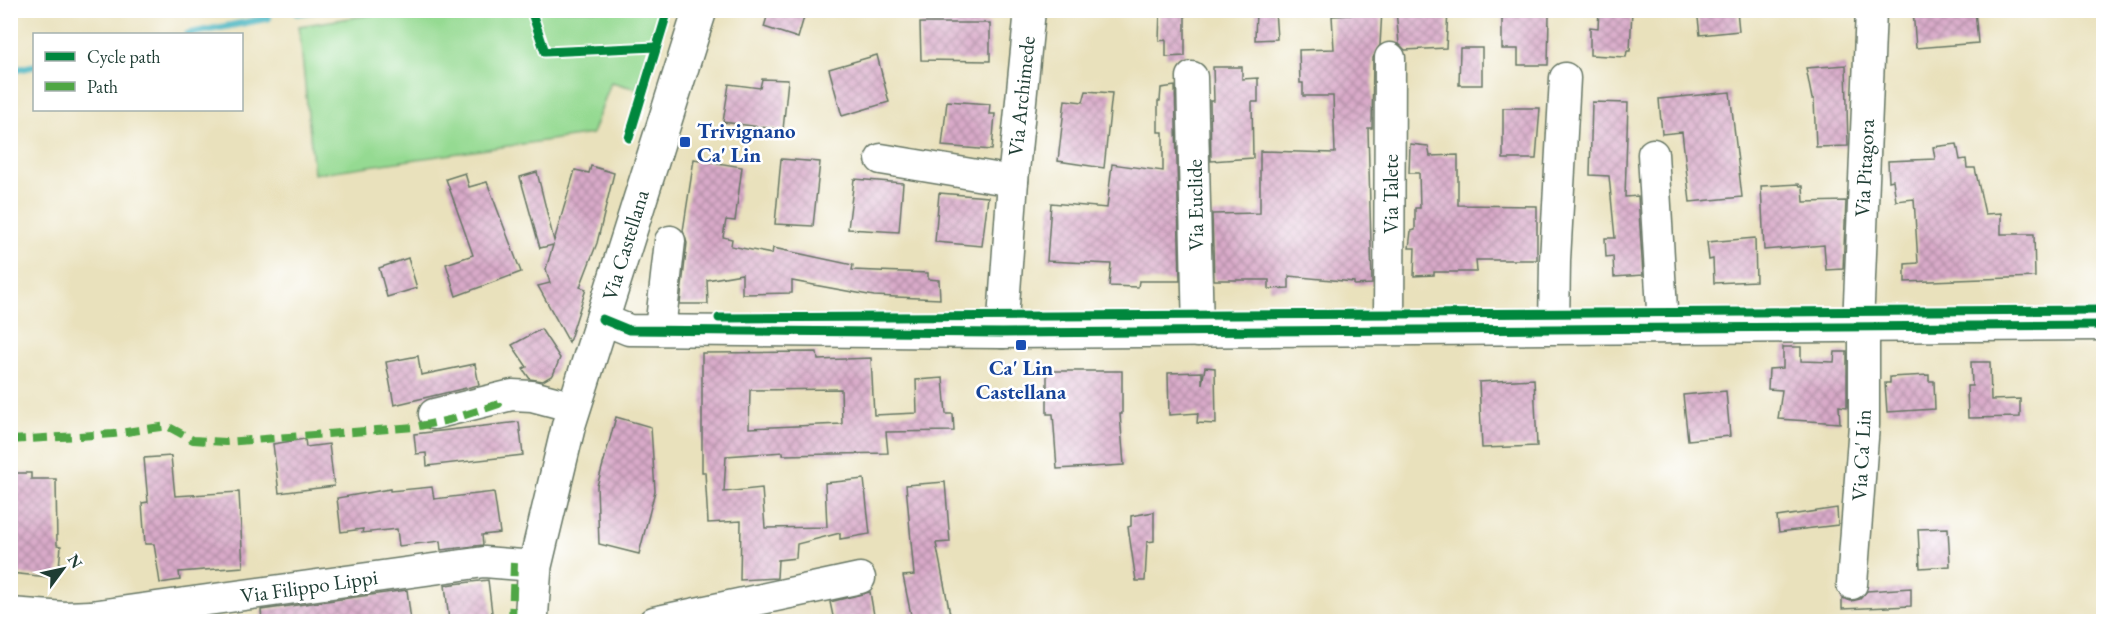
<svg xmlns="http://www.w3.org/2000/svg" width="2114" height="632" font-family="'EB Garamond',serif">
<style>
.green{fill:#95da92;stroke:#5a8c63;stroke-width:1.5}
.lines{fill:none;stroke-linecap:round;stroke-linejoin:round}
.stream{stroke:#45b4bf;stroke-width:7}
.building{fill:url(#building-cross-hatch);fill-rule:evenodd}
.minor-casing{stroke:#667664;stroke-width:33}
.major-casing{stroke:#667664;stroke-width:36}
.minor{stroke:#fff;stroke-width:30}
.major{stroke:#fff;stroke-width:33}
.quiet{stroke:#4fa644;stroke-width:8;stroke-dasharray:15 8;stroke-linecap:butt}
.cycleway-casing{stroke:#fff;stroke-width:13}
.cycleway{stroke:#00873e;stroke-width:9}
.transit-dot{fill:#1a4fb4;stroke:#fff;stroke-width:2}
.labels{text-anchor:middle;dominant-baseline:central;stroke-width:5;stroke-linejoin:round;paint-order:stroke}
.street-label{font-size:21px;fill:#1f3d34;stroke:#fff}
.transit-label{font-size:21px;font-weight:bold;fill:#164399;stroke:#fff;text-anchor:start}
</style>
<defs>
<pattern id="building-cross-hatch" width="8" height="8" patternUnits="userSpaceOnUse" patternTransform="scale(1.5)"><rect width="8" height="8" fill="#d9aac9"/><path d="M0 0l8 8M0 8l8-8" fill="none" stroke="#af8ca4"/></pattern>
</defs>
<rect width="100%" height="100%" fill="#fff"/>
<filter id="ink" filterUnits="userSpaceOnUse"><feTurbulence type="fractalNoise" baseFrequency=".0167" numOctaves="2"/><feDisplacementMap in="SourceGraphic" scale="12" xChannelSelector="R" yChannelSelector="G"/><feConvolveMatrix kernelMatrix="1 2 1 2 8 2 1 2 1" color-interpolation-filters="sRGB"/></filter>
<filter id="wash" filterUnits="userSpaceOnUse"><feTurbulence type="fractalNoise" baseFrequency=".008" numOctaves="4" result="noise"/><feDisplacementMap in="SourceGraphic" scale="24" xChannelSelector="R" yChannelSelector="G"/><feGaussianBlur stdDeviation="1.35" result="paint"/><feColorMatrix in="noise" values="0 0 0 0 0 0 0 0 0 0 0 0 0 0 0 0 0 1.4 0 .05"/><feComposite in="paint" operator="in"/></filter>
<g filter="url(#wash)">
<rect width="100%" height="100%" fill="#e9e1bc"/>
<polygon class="green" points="402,10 660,10 660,11 637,89 611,82 592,134 314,174 299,26"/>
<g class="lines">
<g class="stream">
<polyline points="298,13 318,10"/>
<polyline points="188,34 268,18"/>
<polyline points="10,71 34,66"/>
</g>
</g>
<g id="blocks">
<g class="building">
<polygon points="769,10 806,10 798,38 764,27"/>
<polygon points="1160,10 1185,10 1185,56 1166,57 1166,40 1159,41"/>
<polygon points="1256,10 1275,10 1277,39 1255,40"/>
<polygon points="1351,10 1382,10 1380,45 1373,58 1372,128 1368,128 1372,284 1354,285 1354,282 1289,276 1289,288 1269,289 1269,280 1214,280 1212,214 1260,213 1260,151 1335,153 1333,96 1303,96 1303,83 1300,83 1299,50 1334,49 1332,16 1351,15"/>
<polygon points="1396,10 1448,10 1446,48 1405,50 1399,44"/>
<polygon points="1599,10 1632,10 1630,51 1627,51 1626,57 1590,55 1590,27 1598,28"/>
<polygon points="1697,10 1737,10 1739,31 1700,35"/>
<polygon points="1913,10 1975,10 1978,43 1916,48"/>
<polygon points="1502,14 1549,15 1548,65 1518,65 1518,49 1502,49"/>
<polygon points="920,23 990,23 990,61 921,60"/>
<polygon points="1460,48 1482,48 1482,85 1459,85"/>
<polygon points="877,55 889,102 842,116 829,69"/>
<polygon points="1846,65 1848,146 1816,147 1814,99 1812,99 1806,68"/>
<polygon points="1213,67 1242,67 1242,79 1258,78 1258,102 1252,102 1253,158 1211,161 1210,101 1214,101"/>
<polygon points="762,79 788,80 783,130 723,122 729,84 760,88"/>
<polygon points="1175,86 1180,281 1139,281 1138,287 1109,286 1111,264 1047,261 1051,203 1107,208 1112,164 1163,171 1163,132 1158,132 1158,101 1160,101 1161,88"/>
<polygon points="1086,91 1112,93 1104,168 1058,161 1065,100 1083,102"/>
<polygon points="1730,92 1742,197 1690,202 1682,132 1662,134 1659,99"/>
<polygon points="947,101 990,104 989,114 995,114 992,150 942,146"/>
<polygon points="1592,102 1628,103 1625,197 1638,196 1643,275 1614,277 1613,256 1606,257 1605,238 1615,238 1609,176 1590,175"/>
<polygon points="1503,108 1540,108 1536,159 1503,159"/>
<polygon points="1410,144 1428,146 1430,156 1458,155 1458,205 1537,206 1537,260 1476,260 1477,272 1434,272 1434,275 1414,276 1415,248 1409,248 1411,231 1415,230 1415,208 1420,208 1419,173 1409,173"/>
<polygon points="1957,144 1960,160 1966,159 1967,168 1975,168 1985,214 2001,213 2001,234 2034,234 2035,277 1905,282 1905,264 1918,263 1914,199 1896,201 1893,180 1889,181 1888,161 1935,159 1933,147"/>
<polygon points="694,159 742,167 735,221 726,220 723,237 732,239 731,246 772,254 773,248 853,265 852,270 928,273 928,279 939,280 940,299 874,296 792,281 792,293 742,294 742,274 707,280 708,304 680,304 687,243 683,231"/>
<polygon points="781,159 820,162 813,226 775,224"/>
<polygon points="591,166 614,173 597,243 580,287 586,289 569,342 538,286 550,283 546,269 553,245 540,248 520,177 537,172 554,241 575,170 589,173"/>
<polygon points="465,173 469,187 487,182 521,272 456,296 446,264 473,255 446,179"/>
<polygon points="854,179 903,183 899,232 848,229"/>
<polygon points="1799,184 1800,186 1803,186 1804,202 1846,201 1843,269 1826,270 1824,245 1764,250 1761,186"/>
<polygon points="939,193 988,197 982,246 935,242"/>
<polygon points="1755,238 1756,281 1714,283 1713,259 1709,260 1707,242"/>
<polygon points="408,258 417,288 387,297 379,268"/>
<polygon points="541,329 560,358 553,375 543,381 530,379 523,369 527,367 512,345"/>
<polygon points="1783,347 1801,347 1801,361 1834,362 1835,352 1847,352 1847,407 1839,406 1840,423 1778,419 1782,390 1768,389 1769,369 1783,368"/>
<path d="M817,352L818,360L871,358L874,415L917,413L916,380L943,378L946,414H953L954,431L886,432L888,453L783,455V452L726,456L724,492L762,488L765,528L827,527L825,483L864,479L870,534L840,539V533L797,544L796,558L778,560L777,578L740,580L741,521L708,523L705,472H702V353ZM841,389L842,424L749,428L750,390Z"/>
<polygon points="418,356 421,375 475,364 479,385 394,405 386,362"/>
<polygon points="1971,362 1990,362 1991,400 2020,399 2020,417 1968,418 1967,386 1972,386"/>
<polygon points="1205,367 1215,368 1216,424 1197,423 1198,413 1169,415 1168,373 1202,372 1202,384"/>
<polygon points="1047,371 1122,371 1122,414 1120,414 1124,465 1057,469 1053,414 1047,414"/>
<polygon points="1929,375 1929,381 1934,381 1935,409 1887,412 1885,383 1890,383 1890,377"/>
<polygon points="1534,379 1537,446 1482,448 1479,382"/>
<polygon points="1726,391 1730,436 1688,440 1683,395"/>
<polygon points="616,417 651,427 655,491 639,554 599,544 597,486"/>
<polygon points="519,422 523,455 427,466 426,453 416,454 414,434"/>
<polygon points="305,439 306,447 329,444 334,486 279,493 273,444"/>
<polygon points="171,456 175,496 239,492 243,567 179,572 180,580 160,583 154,544 145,544 142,503 148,502 144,458"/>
<polygon points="10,473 31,473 31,479 56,479 57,545 61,546 58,578 10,573"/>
<polygon points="945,482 950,542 936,543 950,614 912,620 903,576 914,575 906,485"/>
<polygon points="432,487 434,499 494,492 500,533 482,535 483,545 441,550 440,541 399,546 397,529 362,533 363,529 341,532 337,498 390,489 390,491"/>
<polygon points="1837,508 1838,525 1779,532 1777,517"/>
<polygon points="1154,512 1154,541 1147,542 1145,581 1136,581 1128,527 1131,526 1131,516"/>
<polygon points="1948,528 1950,566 1920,568 1918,529"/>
<polygon points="488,580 493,621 449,621 445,585"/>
<polygon points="1911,588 1911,606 1842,609 1842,598 1851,601 1860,599 1867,591"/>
<polygon points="407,590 411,621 262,621 261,610"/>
<polygon points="870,592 875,621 834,621 830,602"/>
</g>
</g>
</g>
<g filter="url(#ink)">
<use href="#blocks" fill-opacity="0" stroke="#667664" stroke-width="1.5"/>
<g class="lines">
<defs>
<g id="minor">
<polyline points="1192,77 1198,332"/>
<polyline points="1653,154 1663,327"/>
<polyline points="881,159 1013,181"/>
<polyline points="602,319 629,330 1002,333 2104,325"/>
<polyline points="1858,326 1871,10"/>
<polyline points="1554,328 1555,260 1565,78"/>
<polyline points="660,330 670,241"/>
<polyline points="1389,330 1390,58"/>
<polyline points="1002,333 1013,181 1030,10"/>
<polyline points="434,414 512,395 532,396 574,407"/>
<polyline points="1852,584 1864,425 1864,326"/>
<polyline points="10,613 65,617 91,616 484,562 535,566"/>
<polyline points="654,622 860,578"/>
</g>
<polyline id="major" points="531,622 535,566 569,424 700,10"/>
</defs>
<use href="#minor" class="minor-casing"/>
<use href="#major" class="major-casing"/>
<use href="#minor" class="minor"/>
<use href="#major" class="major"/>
<g class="quiet">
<polyline points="10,440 113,434 167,426 193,440 226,442 415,427 449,420 499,404 498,397"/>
<polyline points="512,622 514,563"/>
</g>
<defs>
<g id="cycleway">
<polyline points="531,10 545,52 656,47"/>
<polyline points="629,138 668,10"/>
<polyline points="719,318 2104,310"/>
<polyline points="602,319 629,330 1002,333 2104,325"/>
</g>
</defs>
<use href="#cycleway" class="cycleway-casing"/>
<use href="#cycleway" class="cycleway"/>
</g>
</g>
<g class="transit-dot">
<rect x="679" y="136" width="12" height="12" rx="3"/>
<rect x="1015" y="339" width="12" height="12" rx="3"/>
</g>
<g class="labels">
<g class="street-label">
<text transform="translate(1021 96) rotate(-84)">Via Archimede</text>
<text transform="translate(1864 168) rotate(-87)">Via Pitagora</text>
<text transform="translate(1390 194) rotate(-90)">Via Talete</text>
<text transform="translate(1195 205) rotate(-91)">Via Euclide</text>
<text transform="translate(625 245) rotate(-73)">Via Castellana</text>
<text transform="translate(1861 455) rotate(-87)">Via Ca' Lin</text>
<text transform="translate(309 586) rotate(-8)">Via Filippo Lippi</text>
</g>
<g class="transit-label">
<text x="697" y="130">Trivignano<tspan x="697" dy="24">Ca' Lin</tspan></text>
<text x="1021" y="367" text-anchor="middle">Ca' Lin<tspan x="1021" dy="24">Castellana</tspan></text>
</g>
</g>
<rect width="2114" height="632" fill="none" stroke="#fff" stroke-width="36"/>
<rect x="33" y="33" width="210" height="78" fill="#ffffff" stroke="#a5b1ae" stroke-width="1.5"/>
<rect x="45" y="52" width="30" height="9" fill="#00873e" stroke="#a5b1ae" stroke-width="1.5"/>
<text x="87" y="63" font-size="18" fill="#1f3d34">Cycle path</text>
<rect x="45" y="82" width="30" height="9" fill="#4fa644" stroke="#a5b1ae" stroke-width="1.5"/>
<text x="87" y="93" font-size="18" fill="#1f3d34">Path</text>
<g transform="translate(63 569) rotate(57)" stroke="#ffffff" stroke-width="4.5" paint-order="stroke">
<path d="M0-4.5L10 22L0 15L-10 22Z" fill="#1f3d34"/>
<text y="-9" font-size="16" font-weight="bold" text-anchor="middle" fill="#1f3d34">N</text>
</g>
</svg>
